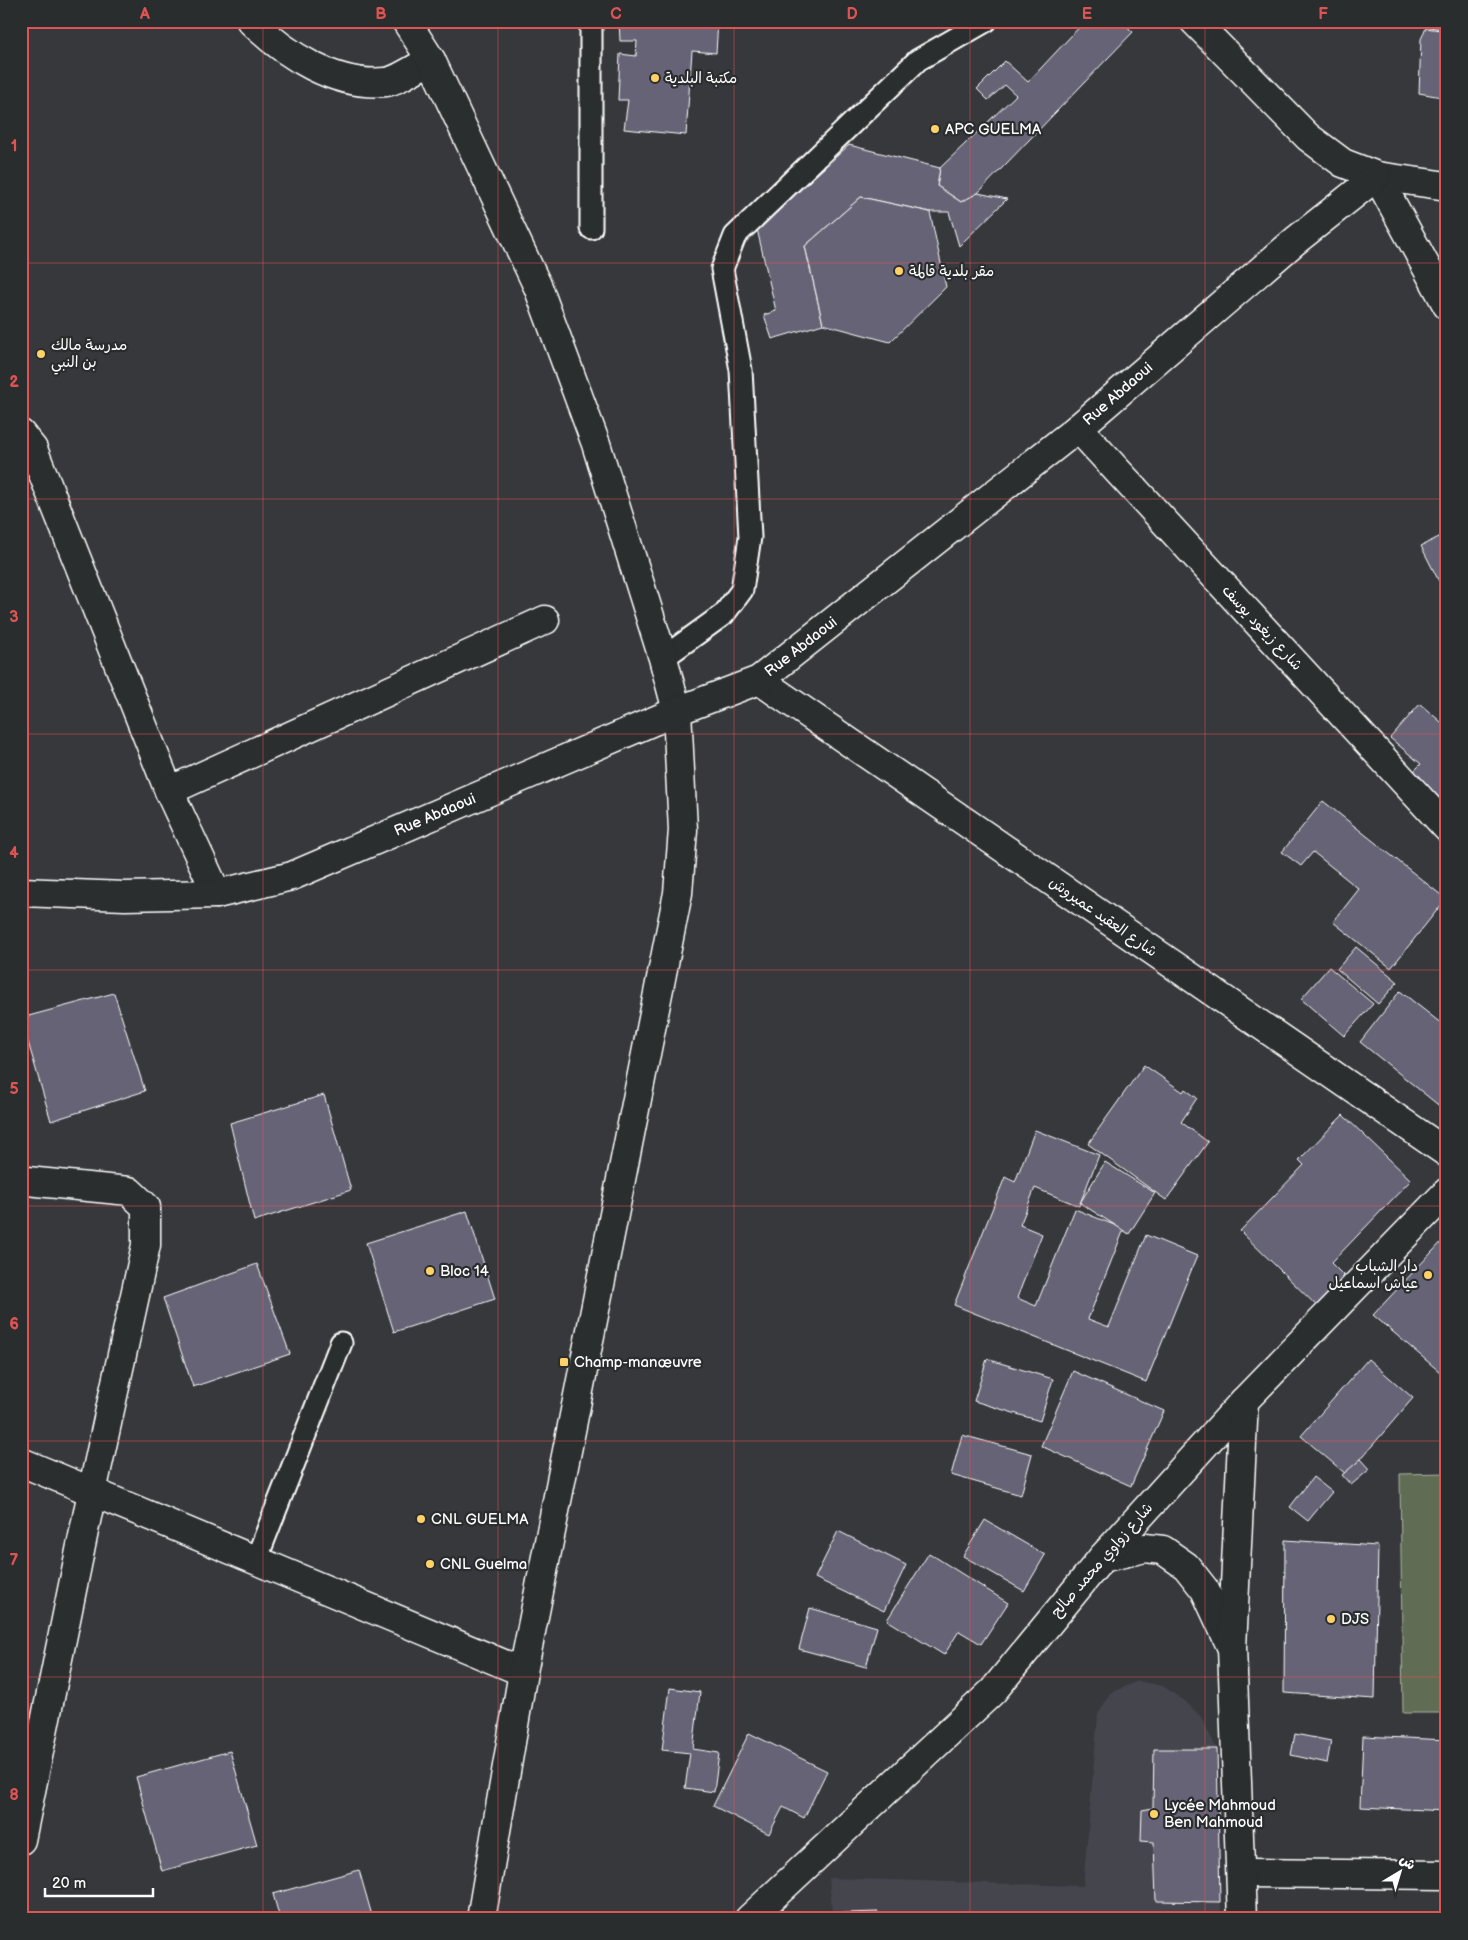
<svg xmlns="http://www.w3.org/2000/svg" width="1468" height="1940" font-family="'Balsamiq Sans','Playpen Sans Arabic',sans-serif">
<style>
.built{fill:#44454d}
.green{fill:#616c52;stroke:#b0b6a8}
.building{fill:#666476;stroke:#fff}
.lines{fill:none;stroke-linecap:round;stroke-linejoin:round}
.lane-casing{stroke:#fff;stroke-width:25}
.street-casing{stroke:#fff;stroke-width:31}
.secondary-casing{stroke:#fff;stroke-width:31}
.lane{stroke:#2a2d2e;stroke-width:21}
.street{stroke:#2a2d2e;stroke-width:28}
.secondary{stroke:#2a2d2e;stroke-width:28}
.grid{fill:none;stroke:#de5353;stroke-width:1;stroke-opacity:0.55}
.poi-dot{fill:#ffd166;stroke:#2a2d2e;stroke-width:2}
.labels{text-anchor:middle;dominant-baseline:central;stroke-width:4.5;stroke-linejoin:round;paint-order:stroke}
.poi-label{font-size:15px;fill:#fff;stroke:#2a2d2e;text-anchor:start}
.street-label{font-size:15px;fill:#fff;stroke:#2a2d2e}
.neatline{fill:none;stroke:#de5353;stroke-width:2}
.grid-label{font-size:16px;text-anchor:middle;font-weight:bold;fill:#de5353}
</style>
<rect width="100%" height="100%" fill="#36383c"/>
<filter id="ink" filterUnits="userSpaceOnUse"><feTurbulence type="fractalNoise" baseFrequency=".02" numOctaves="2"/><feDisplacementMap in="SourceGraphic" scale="10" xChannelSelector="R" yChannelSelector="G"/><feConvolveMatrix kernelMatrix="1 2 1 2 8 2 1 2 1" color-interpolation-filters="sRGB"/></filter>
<g filter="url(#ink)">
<polygon class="built" points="1138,1681 1163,1686 1186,1702 1201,1717 1217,1749 1221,1919 815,1919 815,1914 832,1913 829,1878 1083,1886 1098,1715 1110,1693"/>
<polygon class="green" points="1447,1473 1447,1713 1403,1713 1400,1474"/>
<g class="building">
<polygon points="619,21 718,21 716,53 692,51 686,135 624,129 628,100 618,100 620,54 636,56 637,41 620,41"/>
<polygon points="1085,21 1121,21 1133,32 978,193 961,202 937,186 940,168 1016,95 1005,85 988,100 977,89 1005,61 1028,82"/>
<polygon points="1419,21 1447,21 1447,30 1419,25"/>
<polygon points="1426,28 1447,31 1447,98 1419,93 1421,39"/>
<polygon points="849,145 940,168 937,186 961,202 978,193 1007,199 959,246 949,212 930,212 861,197 805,246 823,324 772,339 764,315 776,311 757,229"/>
<polygon points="861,197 930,212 946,287 890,342 823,324 805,246"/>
<polygon points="1447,533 1447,597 1421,546"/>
<polygon points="1420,704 1447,727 1447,793 1440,801 1410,775 1421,764 1390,738"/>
<polygon points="1323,801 1446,899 1391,968 1333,922 1359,889 1313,852 1301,866 1282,852"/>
<polygon points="1356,947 1398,982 1378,1004 1337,969"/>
<polygon points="1329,967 1373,1004 1344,1036 1301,999"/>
<polygon points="1400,991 1447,1028 1447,1112 1360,1042"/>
<polygon points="114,993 145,1091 51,1121 21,1018"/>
<polygon points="1144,1065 1183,1092 1185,1089 1197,1098 1181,1122 1208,1142 1166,1200 1088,1144"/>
<polygon points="324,1095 351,1190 254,1221 230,1123"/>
<polygon points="1343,1115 1411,1180 1331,1263 1349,1281 1321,1310 1240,1231 1304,1165 1299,1160"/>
<polygon points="1035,1130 1099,1155 1079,1206 1035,1188 1020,1225 1042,1234 1017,1298 1036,1306 1075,1209 1124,1229 1088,1319 1109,1327 1146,1235 1197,1256 1146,1382 954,1305 1005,1177 1015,1182"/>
<polygon points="1105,1162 1155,1193 1129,1234 1080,1203"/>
<polygon points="467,1211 495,1299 394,1332 366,1243"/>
<polygon points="1447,1236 1447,1378 1373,1315"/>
<polygon points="257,1264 290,1354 193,1387 163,1298"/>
<polygon points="987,1359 1053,1379 1040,1421 974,1401"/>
<polygon points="1368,1359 1413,1398 1347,1475 1301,1436"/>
<polygon points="1073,1371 1164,1411 1131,1486 1041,1446"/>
<polygon points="962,1435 1032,1454 1021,1495 951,1475"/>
<polygon points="1361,1459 1370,1469 1351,1485 1342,1475"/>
<polygon points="1313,1477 1332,1492 1308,1521 1290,1507"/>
<polygon points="985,1520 1045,1555 1024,1591 963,1556"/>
<polygon points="838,1531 906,1565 884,1611 815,1578"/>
<polygon points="1285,1540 1378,1546 1375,1699 1284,1693"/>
<polygon points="929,1553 1008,1603 981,1644 959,1631 944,1655 887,1620"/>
<polygon points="810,1608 877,1627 866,1667 799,1649"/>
<polygon points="670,1688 700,1692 693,1749 719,1753 714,1792 685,1788 690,1753 662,1750"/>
<polygon points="749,1733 827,1771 804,1818 783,1807 769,1834 713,1806"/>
<polygon points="1295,1734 1331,1741 1327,1763 1291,1755"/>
<polygon points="1363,1736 1447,1740 1447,1811 1360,1807"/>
<polygon points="1154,1749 1217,1749 1220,1902 1156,1901 1154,1842 1141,1841 1142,1810 1153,1808"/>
<polygon points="230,1751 257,1845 162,1871 136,1777"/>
<polygon points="359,1870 373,1919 280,1919 273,1894"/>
<polygon points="878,1912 878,1919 815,1919 815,1914"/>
</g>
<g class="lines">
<defs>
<g id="lane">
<polyline points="591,21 591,228"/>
<polyline points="663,658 724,614 742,590 750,537 741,370 722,269 735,236 918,60 986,21"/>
<polyline points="256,1560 341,1343"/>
</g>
<g id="street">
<path d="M251,21C286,55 335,87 386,82C397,81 420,65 431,60"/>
<polyline points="1078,428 1447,828"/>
<polyline points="21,434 33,449 169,791 217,894"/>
<polyline points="759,680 1447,1153"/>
<polyline points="169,791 545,620"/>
<polyline points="21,1462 523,1672"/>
<polyline points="21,1840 92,1492 146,1245 146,1207 129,1191 27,1181"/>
<polyline points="1241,1873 1447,1875"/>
</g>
<g id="secondary">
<polyline points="406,21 431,60 538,287 596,444 663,658 677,711 683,830 678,893 523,1672 481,1919"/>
<polyline points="1194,21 1308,137 1343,163 1377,176 1447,186"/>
<polyline points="1377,176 1447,305"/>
<polyline points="21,892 125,896 217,894 292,876 677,711 759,680 1078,428 1295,241 1377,176"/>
<polyline points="1102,1558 1145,1548 1163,1550 1186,1566 1205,1590 1230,1644"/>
<polyline points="749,1919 993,1691 1102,1558 1244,1401 1447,1192"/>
<polyline points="1242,1919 1232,1647 1244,1401"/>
</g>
</defs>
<use href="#lane" class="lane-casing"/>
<use href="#street" class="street-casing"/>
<use href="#secondary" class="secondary-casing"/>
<use href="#lane" class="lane"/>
<use href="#street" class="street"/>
<use href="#secondary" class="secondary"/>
</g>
</g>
<path class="grid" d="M263,21V1919M498,21V1919M734,21V1919M970,21V1919M1205,21V1919M21,263H1447M21,499H1447M21,734H1447M21,970H1447M21,1206H1447M21,1441H1447M21,1677H1447"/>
<g class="poi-dot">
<circle cx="655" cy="78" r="5"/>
<circle cx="935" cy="129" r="5"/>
<circle cx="899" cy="271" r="5"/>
<circle cx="41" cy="354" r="5"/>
<circle cx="430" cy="1271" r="5"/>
<circle cx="1428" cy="1275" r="5"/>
<rect x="559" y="1357" width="10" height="10" rx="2.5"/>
<circle cx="421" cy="1519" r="5"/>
<circle cx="430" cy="1564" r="5"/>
<circle cx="1331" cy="1619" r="5"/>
<circle cx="1154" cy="1814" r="5"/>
</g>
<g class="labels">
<g class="poi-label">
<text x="665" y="78">مكتبة البلدية</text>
<text x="945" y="129">APC GUELMA</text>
<text x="909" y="271">مقر بلدية قالمة</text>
<text x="51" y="345">مدرسة مالك<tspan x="51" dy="17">بن النبي</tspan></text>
<text x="1418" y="1266" text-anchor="end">دار الشباب<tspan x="1418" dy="17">عياش اسماعيل</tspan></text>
<text x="440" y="1271">Bloc 14</text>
<text x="574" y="1362">Champ-manœuvre</text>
<text x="431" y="1519">CNL GUELMA</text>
<text x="440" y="1564">CNL Guelma</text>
<text x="1341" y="1619">DJS</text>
<text x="1164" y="1805">Lycée Mahmoud<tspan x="1164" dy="17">Ben Mahmoud</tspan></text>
</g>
<g class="street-label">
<text transform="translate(1118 394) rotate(-41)">Rue Abdaoui</text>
<text transform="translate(1262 628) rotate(47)">شارع زيغود يوسف</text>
<text transform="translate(801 647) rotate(-38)">Rue Abdaoui</text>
<text transform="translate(435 815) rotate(-23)">Rue Abdaoui</text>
<text transform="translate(1103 917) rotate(35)">شارع العقيد عميروش</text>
<text transform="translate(1102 1560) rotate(-49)">شارع زواوي محمد صالح</text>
</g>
</g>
<rect width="1468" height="1940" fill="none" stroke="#2a2d2e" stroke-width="55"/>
<g transform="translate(1400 1872) rotate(38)" stroke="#2a2d2e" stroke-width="4" paint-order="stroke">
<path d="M0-4L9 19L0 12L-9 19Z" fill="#ffffff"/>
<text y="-8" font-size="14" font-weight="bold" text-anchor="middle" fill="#ffffff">ش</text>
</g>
<path d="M45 1888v8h108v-8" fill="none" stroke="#ffffff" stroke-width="2.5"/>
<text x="52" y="1888" font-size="15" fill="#ffffff" stroke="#2a2d2e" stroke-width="4" paint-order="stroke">20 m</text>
<rect x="28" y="28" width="1412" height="1884" class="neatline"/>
<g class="grid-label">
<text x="145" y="19">A</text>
<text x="381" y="19">B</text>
<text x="616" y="19">C</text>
<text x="852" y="19">D</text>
<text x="1087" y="19">E</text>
<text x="1323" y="19">F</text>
<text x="14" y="151">1</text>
<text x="14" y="387">2</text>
<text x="14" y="622">3</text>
<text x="14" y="858">4</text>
<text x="14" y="1094">5</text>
<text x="14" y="1329">6</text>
<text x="14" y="1565">7</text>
<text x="14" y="1800">8</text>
</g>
</svg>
